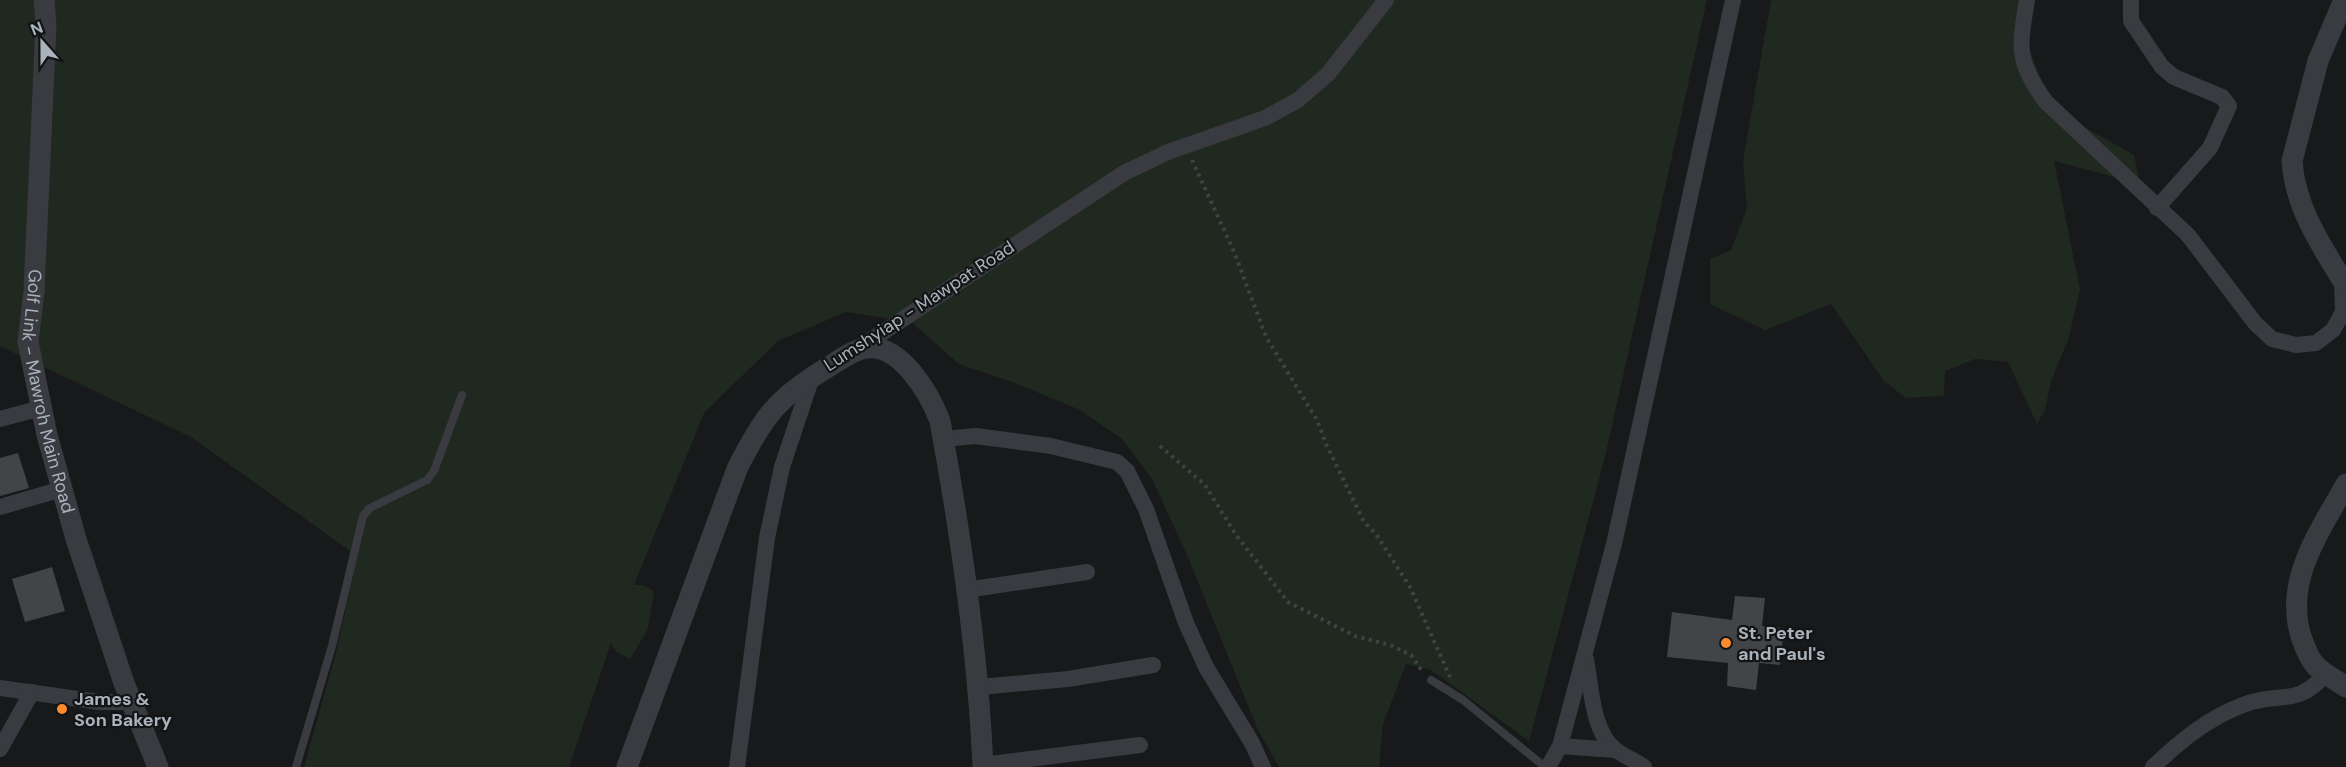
<svg xmlns="http://www.w3.org/2000/svg" width="2346" height="767" font-family="'DM Sans',sans-serif">
<style>
.green{fill:#202920}
.building{fill:#424447}
.lines{fill:none;stroke-linecap:round;stroke-linejoin:round}
.path{stroke:#3f4347;stroke-width:4;stroke-dasharray:3 4.5;stroke-linecap:butt}
.service{stroke:#393b40;stroke-width:8}
.minor{stroke:#393b40;stroke-width:16}
.tertiary{stroke:#393b40;stroke-width:21}
.poi-dot{fill:#fc8a2e;stroke:#131415;stroke-width:2}
.labels{text-anchor:middle;dominant-baseline:central;stroke-width:4.5;stroke-linejoin:round;paint-order:stroke}
.street-label{font-size:18px;fill:#aab3bb;stroke:#131415}
.poi-label{font-size:18px;font-weight:bold;fill:#aab3bb;stroke:#131415;text-anchor:start}
</style>
<rect width="100%" height="100%" fill="#18191a"/>
<g class="green">
<polygon points="0,0 1707,0 1604,461 1529,741 1431,670 1406,664 1383,724 1379,767 1279,767 1258,730 1187,555 1152,479 1122,439 1080,410 1015,383 959,364 911,322 846,312 778,341 704,413 634,585 643,585 654,591 648,629 630,659 616,652 611,643 569,767 304,767 336,653 357,556 191,437 0,346"/>
<polygon points="1771,0 2026,0 2026,41 2044,87 2072,120 2134,155 2140,184 2054,161 2080,289 2069,337 2051,381 2045,410 2037,424 2008,362 1975,359 1945,371 1944,396 1906,398 1884,381 1831,304 1765,330 1710,304 1710,259 1731,250 1747,208 1743,161"/>
</g>
<g class="building">
<polygon points="18,453 29,488 0,496 0,458"/>
<polygon points="52,567 65,611 25,622 12,579"/>
<polygon points="1735,596 1765,598 1762,626 1784,628 1780,665 1759,663 1756,690 1727,686 1728,663 1667,657 1672,612 1732,620"/>
</g>
<g class="lines">
<g class="path">
<polyline points="1192,160 1235,254 1266,337 1317,420 1326,444 1364,522 1376,534 1410,587 1450,677"/>
<polyline points="1160,446 1205,485 1236,535 1288,602 1355,636 1390,645 1411,655 1422,671"/>
</g>
<g class="service">
<polyline points="1431,680 1463,700 1545,767"/>
<polyline points="296,767 332,646 363,516 370,508 427,480 434,471 462,395"/>
</g>
<g class="minor">
<path d="M2027,0C2019,48 2016,61 2046,102L2188,235L2255,323L2272,339L2296,345L2316,343L2333,330L2343,312L2342,279"/>
<polyline points="2131,0 2131,21 2162,67 2174,77 2222,97 2229,106 2210,148 2157,208"/>
<polyline points="856,350 1124,173 1168,152 1265,118 1298,100 1328,74 1386,0"/>
<polyline points="0,419 41,408"/>
<polyline points="943,439 976,436 1051,446 1117,462 1127,471 1146,509 1186,623 1206,667 1252,743 1263,767"/>
<polyline points="0,507 62,489"/>
<polyline points="966,590 1087,572"/>
<path d="M1586,659C1591,685 1592,733 1616,750C1625,757 1635,760 1644,767"/>
<polyline points="979,687 1068,679 1153,665"/>
<polyline points="0,688 99,702 132,702"/>
<polyline points="1560,746 1615,750"/>
<polyline points="0,749 32,692"/>
<polyline points="983,765 1140,745"/>
<polyline points="737,767 767,538 782,467 812,377"/>
<polyline points="1548,767 1560,746 1614,544 1733,0"/>
<path d="M2153,767C2180,741 2208,718 2243,705C2281,690 2294,709 2326,674"/>
</g>
<g class="tertiary">
<path id="s1" d="M44,0L46,25L34,291L28,342L47,435L76,539L124,683L158,767"/>
<path d="M2344,0L2318,61L2292,161C2295,208 2322,247 2346,286"/>
<path d="M2346,484C2319,533 2281,584 2303,642C2306,650 2310,660 2316,666C2324,674 2336,680 2346,687"/>
<path d="M627,767L737,469C764,415 778,397 830,366C841,359 853,350 866,348C901,343 930,395 940,421C961,535 978,651 983,767"/>
</g>
</g>
<g class="poi-dot">
<circle cx="1726" cy="643" r="6"/>
<circle cx="62" cy="709" r="6"/>
</g>
<g class="labels">
<g class="street-label">
<text transform="translate(919 306) rotate(-33)">Lumshyiap - Mawpat Road</text>
<text stroke="none"><textPath href="#s1" startOffset="394">Golf Link - Mawroh Main Road</textPath></text>
</g>
<g class="poi-label">
<text x="1738" y="633">St. Peter<tspan x="1738" dy="21">and Paul's</tspan></text>
<text x="74" y="699">James &amp;<tspan x="74" dy="21">Son Bakery</tspan></text>
</g>
</g>
<g transform="translate(42 42) rotate(339)" stroke="#131415" stroke-width="4.5" paint-order="stroke">
<path d="M0-4.5L10 22L0 15L-10 22Z" fill="#aab3bb"/>
<text y="-9" font-size="16" font-weight="bold" text-anchor="middle" fill="#aab3bb">N</text>
</g>
</svg>
